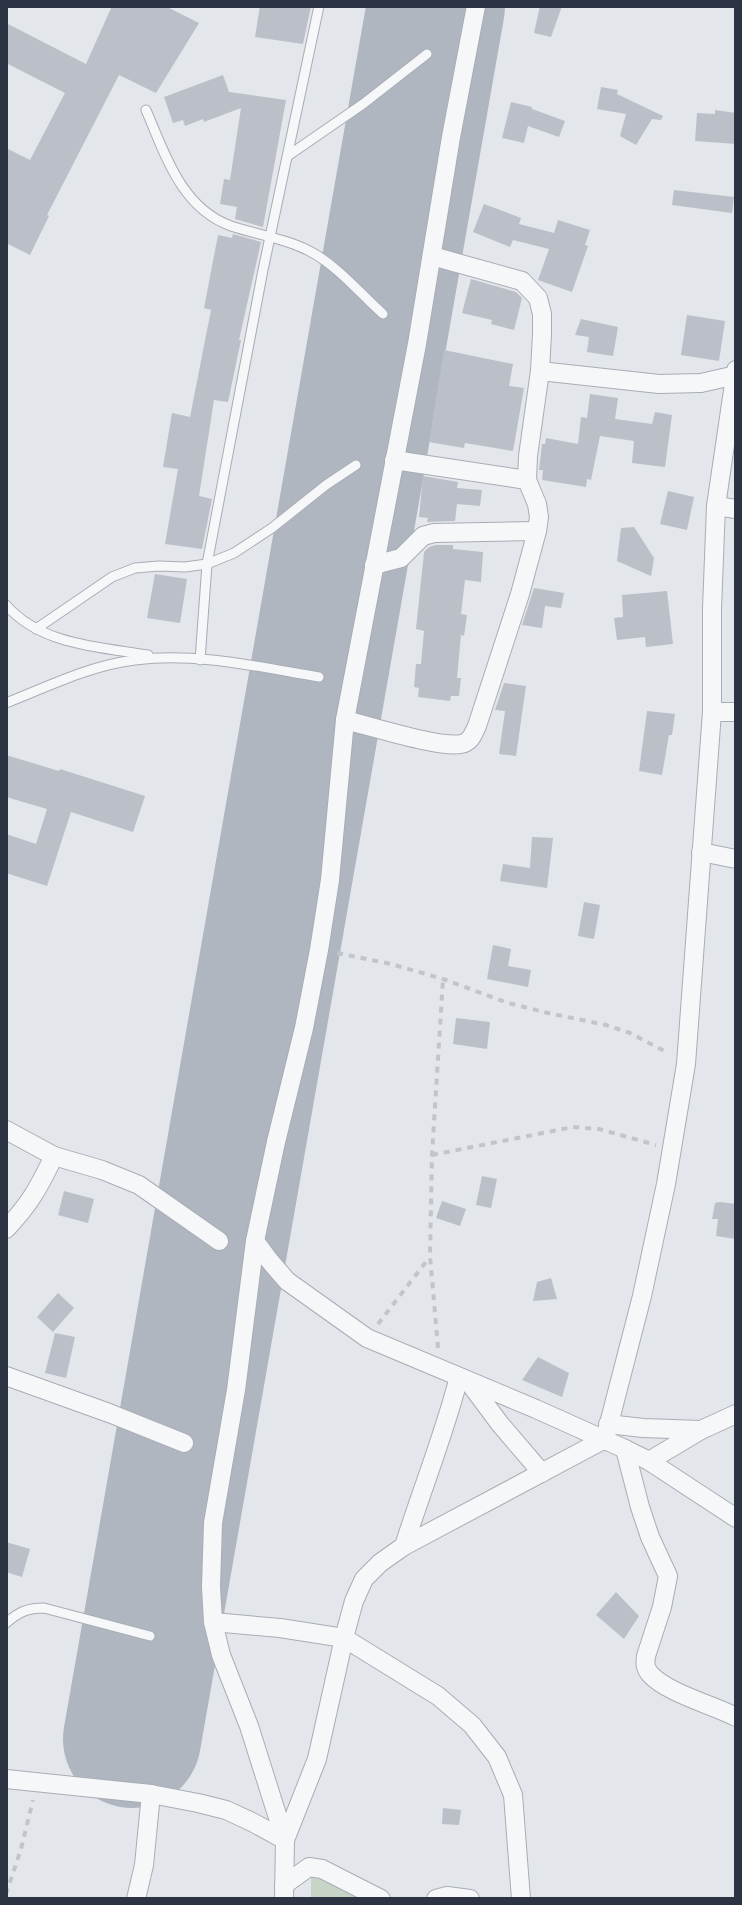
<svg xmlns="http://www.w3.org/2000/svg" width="742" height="1905" font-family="Figtree,sans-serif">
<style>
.built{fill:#d1d5dd}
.green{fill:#c8d4c5}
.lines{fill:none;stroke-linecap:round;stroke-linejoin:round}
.runway{stroke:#b0b6c0;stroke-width:138}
.building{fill:#bbbfc7}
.lane-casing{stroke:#a8adb5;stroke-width:11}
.street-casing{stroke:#a8adb5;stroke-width:20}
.path{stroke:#c1c4c9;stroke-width:4;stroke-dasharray:6 6;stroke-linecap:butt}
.lane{stroke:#f6f7f9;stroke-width:9}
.street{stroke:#f6f7f9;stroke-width:18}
</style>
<rect width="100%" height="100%" fill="#e3e6eb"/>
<polygon class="built" points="407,6 447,6 137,1782 94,1771 293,642"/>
<polygon class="green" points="311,1873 363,1899 311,1899"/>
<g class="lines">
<polyline class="runway" points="132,1739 436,6"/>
</g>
<g class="building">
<polygon points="112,6 165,6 199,23 156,93 119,75 47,215 49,216 30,255 6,243 6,148 30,160 65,93 6,63 6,23 86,64"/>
<polygon points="260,6 311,6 303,44 255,37"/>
<polygon points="540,6 562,6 551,37 534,33"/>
<polygon points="223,75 229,92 286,100 263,227 235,219 237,207 220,204 224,179 230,180 241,108 204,122 203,119 185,126 183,120 173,123 164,97"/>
<polygon points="601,87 618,90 617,94 663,116 661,120 652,119 636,145 620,136 626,114 597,109"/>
<polygon points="511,102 532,107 532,109 565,121 559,137 528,126 524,143 502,138"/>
<polygon points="715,110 736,113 736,144 695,141 697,113 715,114"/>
<polygon points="674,190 734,197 732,213 672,205"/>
<polygon points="484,204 521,218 519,224 554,233 558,220 590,230 585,245 588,246 572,292 538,280 549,249 513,240 510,247 473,232"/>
<polygon points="233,234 261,242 239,340 241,340 228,402 214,400 199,496 212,499 202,549 165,544 178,469 163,467 172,413 190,417 211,310 204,308 218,235 232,238"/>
<polygon points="471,279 516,292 522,298 514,330 491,324 492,320 462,313"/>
<polygon points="687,315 725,321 719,361 681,355"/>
<polygon points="581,319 618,327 613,356 587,352 589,337 575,335"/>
<polygon points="444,350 513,364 509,386 524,388 513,451 465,443 464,448 429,442"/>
<polygon points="590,394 618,398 615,419 652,424 655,412 672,415 665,467 632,463 634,441 600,436 591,480 587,479 586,487 542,480 543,470 539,470 542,444 545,444 546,438 578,444 581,417 587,418"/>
<polygon points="423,476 458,482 457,488 482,490 480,506 457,504 455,521 427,522 428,518 419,517"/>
<polygon points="668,491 694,497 687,530 660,524"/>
<polygon points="634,527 654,558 651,576 617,561 621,528"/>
<polygon points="436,545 453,545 453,549 483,552 481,582 465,580 461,614 467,615 464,636 461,635 457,678 461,678 459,696 451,696 450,701 418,697 419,688 414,687 416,664 421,664 424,631 416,629 424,552 429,547"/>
<polygon points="155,574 187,579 180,623 147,618"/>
<polygon points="534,588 564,593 561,608 545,606 542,628 522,625"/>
<polygon points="667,591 673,644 646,647 645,637 617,640 614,618 623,617 622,595"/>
<polygon points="504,683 526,686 516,756 499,754 505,711 495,710"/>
<polygon points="647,711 675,714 672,735 669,735 662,775 639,771"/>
<polygon points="6,755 59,771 60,769 145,796 133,832 71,812 47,886 6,873 6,834 36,844 47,809 6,797"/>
<polygon points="532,837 553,838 547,888 500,881 503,864 530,868"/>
<polygon points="584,902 600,905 594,939 578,936"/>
<polygon points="493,945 511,949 508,966 531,970 528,987 487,979"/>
<polygon points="456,1018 490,1022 487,1049 453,1044"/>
<polygon points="482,1176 497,1179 491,1208 476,1205"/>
<polygon points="64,1191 94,1199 88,1223 58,1215"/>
<polygon points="442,1201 466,1209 460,1226 436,1218"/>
<polygon points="720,1202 736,1204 736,1239 716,1236 718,1219 712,1219 715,1203"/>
<polygon points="551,1278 557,1299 533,1301 537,1282"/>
<polygon points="58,1293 74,1308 53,1332 37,1317"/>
<polygon points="55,1333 75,1337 66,1378 45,1373"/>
<polygon points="538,1357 569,1373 562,1397 522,1380"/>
<polygon points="6,1542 30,1549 22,1577 6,1572"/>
<polygon points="616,1592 639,1616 624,1639 596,1615"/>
<polygon points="443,1808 461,1810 459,1825 442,1824"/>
</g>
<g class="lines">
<defs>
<g id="lane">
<path d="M146,110C165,154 181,208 231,226C258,235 288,239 313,253C337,266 362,295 383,314"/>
<polyline points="289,155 363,104 427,54"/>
<path d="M6,605C41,645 99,647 148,655"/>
<polyline points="36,629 112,577 135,568 159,566 185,567 207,564 234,553 272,528 326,485 356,465"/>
<polyline points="200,660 207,564 263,270 319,6"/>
<path d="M6,703C47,687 91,665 135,660C196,652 259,667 319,677"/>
<path d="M6,1623C19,1612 27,1608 44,1608L150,1636"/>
</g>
<g id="street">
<polyline points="540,371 659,384 701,383 736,375"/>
<polyline points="394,460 527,480"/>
<polyline points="716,506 736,509"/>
<polyline points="374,565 401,558 423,536 434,533 537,531"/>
<polyline points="712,712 736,712"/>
<path d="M345,720C370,726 439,748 461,744C471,742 473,734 477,726L520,594L537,531L539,517L537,504L527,480L528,456L540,371L542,334V314L538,298L522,281L432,256"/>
<polyline points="701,852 736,859"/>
<polyline points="6,1130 54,1156 102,1170 139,1185 219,1241"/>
<path d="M6,1229C30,1204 39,1187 54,1156"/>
<polyline points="255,1241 269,1260 287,1281 367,1338 536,1409 625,1449 649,1461 736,1518"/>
<polyline points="6,1376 109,1413 184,1443"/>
<polyline points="468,1381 500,1424 542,1473"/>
<polyline points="608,1424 643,1428 701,1430"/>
<path d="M625,1449L640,1507L650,1537L668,1576L662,1607L646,1656C645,1663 645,1668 650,1674C667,1693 713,1705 736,1717"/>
<polyline points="649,1461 701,1430 736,1414"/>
<path d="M404,1546C422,1489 444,1435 459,1377"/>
<polyline points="213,1622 280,1628 344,1638 438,1696 472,1725 497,1757 513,1795 521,1899"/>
<polyline points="6,1779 151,1794 198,1803 226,1810 252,1822 285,1840 317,1759 344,1638 354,1601 364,1579 380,1563 404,1546 605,1439 642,1296 666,1184 686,1064 712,712 712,609 716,506 736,370"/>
<polyline points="284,1885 309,1867 322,1869 381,1899"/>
<polyline points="136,1899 144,1865 151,1794"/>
<polyline points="284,1899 285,1840 249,1726 221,1655 213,1622 211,1587 213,1523 236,1390 255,1241 276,1142 304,1028 319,950 330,880 345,720 417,344 451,137 476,6"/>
<polyline points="436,1899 447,1896 470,1899"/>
</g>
</defs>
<use href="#lane" class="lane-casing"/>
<use href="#street" class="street-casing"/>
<g class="path">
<polyline points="337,953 391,964 443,979 508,1003 548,1013 606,1025 630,1033 668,1053"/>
<polyline points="432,1155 573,1127 599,1129 656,1145"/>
<polyline points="378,1324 429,1258"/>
<polyline points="438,1348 430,1256 432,1155 443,979"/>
<polyline points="6,1894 21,1849 33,1800"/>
</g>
<use href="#lane" class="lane"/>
<use href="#street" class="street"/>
</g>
<rect width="742" height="1905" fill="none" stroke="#2c3342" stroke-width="16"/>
</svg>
